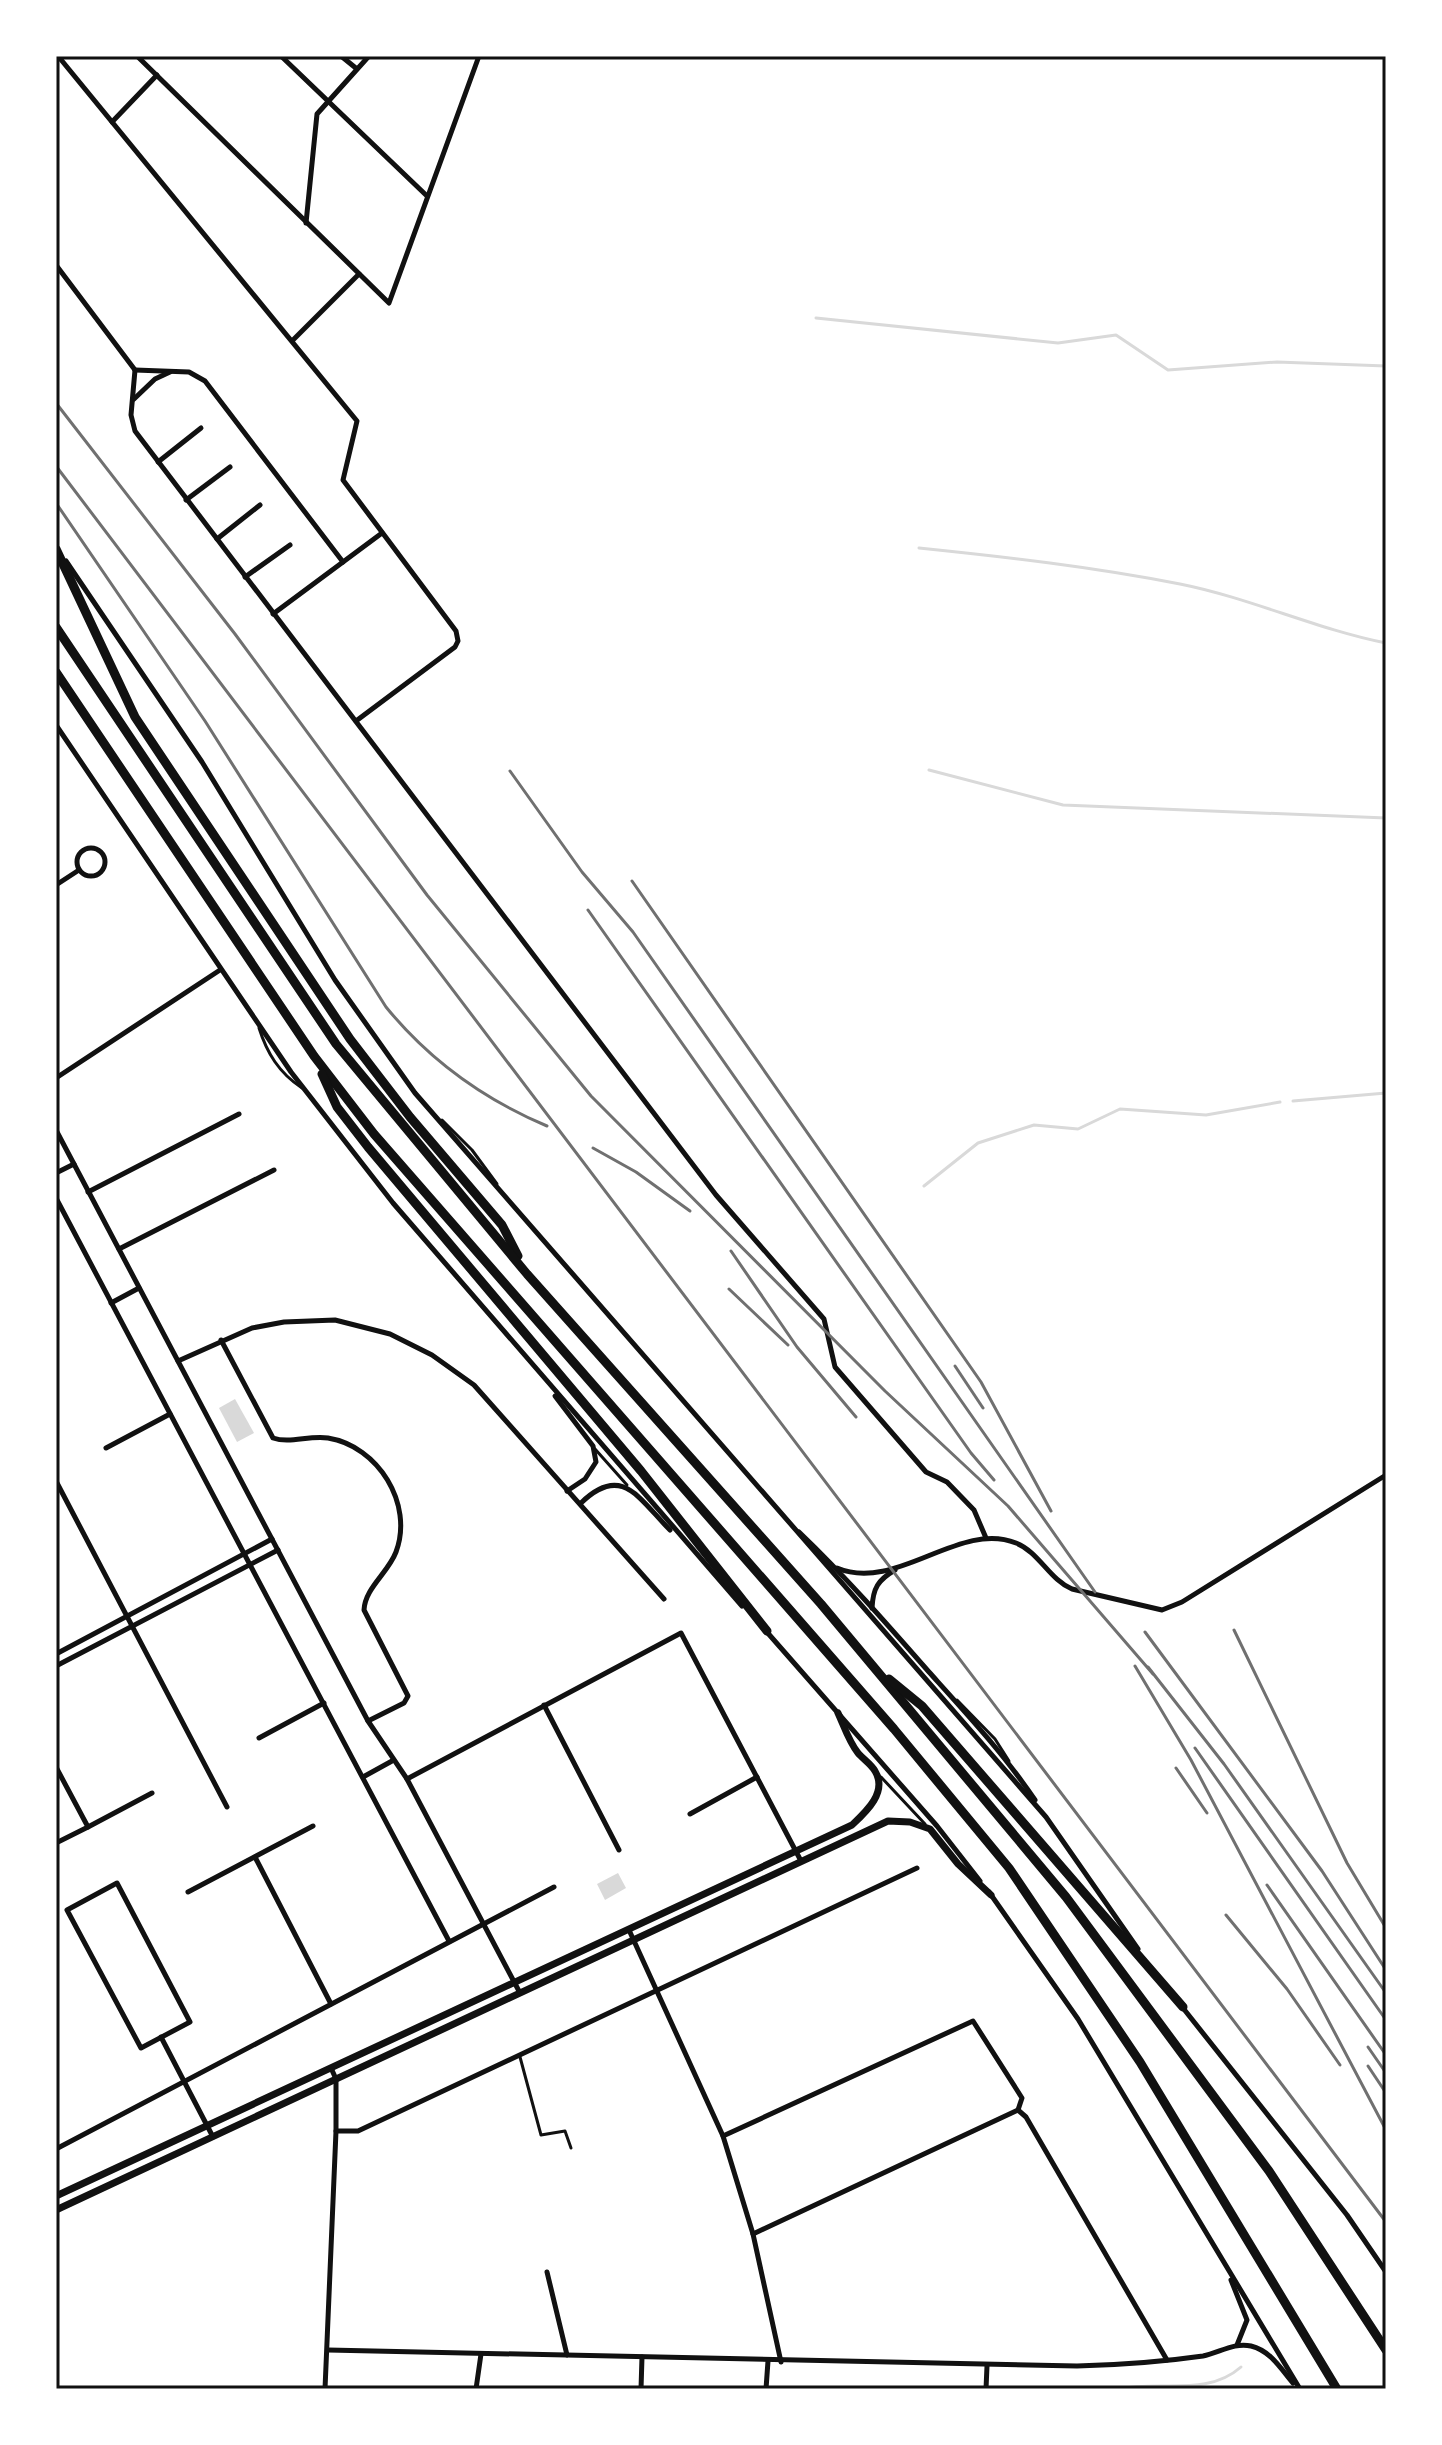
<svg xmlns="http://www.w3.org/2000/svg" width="1442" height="2445" font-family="'Zilla Slab',serif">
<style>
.water{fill:#d9d9d9}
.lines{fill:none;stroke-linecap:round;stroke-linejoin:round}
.stream{stroke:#d9d9d9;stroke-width:3}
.service{stroke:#111;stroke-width:3}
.minor{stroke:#111;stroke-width:5}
.secondary{stroke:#111;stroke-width:7}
.motorway{stroke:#111;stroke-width:9}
.rail{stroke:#707070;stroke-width:3}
.neatline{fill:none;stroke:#111;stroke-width:3}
</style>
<rect width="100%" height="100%" fill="#fff"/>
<g class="water">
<polygon points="235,1399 254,1433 237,1442 219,1408"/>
<polygon points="618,1873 626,1888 605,1900 597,1884"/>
</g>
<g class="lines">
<g class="stream">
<polyline points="816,318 1058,343 1116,335 1168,370 1277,362 1386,366"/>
<path d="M919,548C1006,557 1094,567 1180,584C1250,598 1316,629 1386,643"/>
<polyline points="929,770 1063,805 1386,818"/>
<polyline points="1293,1101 1386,1093"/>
<polyline points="924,1186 978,1143 1034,1125 1078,1129 1120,1109 1206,1115 1280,1102"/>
<path d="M1119,2389C1161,2380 1207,2397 1241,2367"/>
</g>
<g class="service">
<path d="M259,1028C267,1053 279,1073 302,1088"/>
<polyline points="442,1120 472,1150 497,1184"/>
<polyline points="595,1449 627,1485"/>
<polyline points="957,1700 995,1739 1009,1761"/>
<polyline points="881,1777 925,1824"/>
<polyline points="520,2057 541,2135 565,2131 571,2148"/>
</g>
<g class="minor">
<polyline points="58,56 357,421 343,480 456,631 458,641 455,647 356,721"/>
<polyline points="137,56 389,303 479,56"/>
<polyline points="281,56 427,196"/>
<polyline points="341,56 357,69"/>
<polyline points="112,122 157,75"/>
<polyline points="306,223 317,114 369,56"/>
<polyline points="56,265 135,370"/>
<polyline points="293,340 359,274"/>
<polyline points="135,370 131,415 135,431 716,1195 824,1319 835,1367 926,1472 947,1482 974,1510 986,1538"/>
<polyline points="135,370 189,372 205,381 343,562"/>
<polyline points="134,399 155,379 170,372"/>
<polyline points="158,462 201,428"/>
<polyline points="186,500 230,467"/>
<polyline points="217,539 260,505"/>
<polyline points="66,561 202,762 335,980 415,1093 1046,1817 1138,1949"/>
<polyline points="245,577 290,545"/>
<polyline points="273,614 382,533"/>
<polyline points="56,725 291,1072 393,1203 742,1606"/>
<circle cx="91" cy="862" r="14"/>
<polyline points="56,885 79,870"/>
<polyline points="56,1078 220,970"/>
<polyline points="56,1130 368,1721 407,1779 520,1993"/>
<polyline points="56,1173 74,1164"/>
<polyline points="88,1192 239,1114"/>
<polyline points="56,1198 449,1941"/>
<polyline points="119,1249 274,1170"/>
<polyline points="111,1303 139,1288"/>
<path d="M221,1340L273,1438C290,1444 309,1435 328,1438C378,1446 414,1504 396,1552C388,1573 365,1588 364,1610L408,1696L404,1703L368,1721"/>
<polyline points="178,1361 252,1328 284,1322 335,1320 390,1334 432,1355 474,1385 664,1599"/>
<polyline points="555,1396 593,1446 596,1462 585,1479 567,1491"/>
<polyline points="106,1448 170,1414"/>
<polyline points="56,1481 227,1807"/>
<path d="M581,1503C622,1463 639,1499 670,1530"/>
<path d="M799,1532C845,1576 887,1624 929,1672C966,1713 1004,1754 1035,1800"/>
<path d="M837,1568C896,1593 959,1520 1016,1543C1039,1552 1049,1579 1072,1589L1162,1610L1182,1602L1386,1475"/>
<path d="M872,1608C873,1588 878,1580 895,1570"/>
<polyline points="766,1631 937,1826 980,1881"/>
<polyline points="56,1654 272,1539"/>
<polyline points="56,1666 278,1550"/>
<polyline points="544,1705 619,1850"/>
<polyline points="259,1738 324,1703"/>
<polyline points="56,1767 88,1827 56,1843"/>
<polyline points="363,1777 392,1761"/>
<polyline points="407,1779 681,1633 801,1861"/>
<polyline points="690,1814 757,1777"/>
<polyline points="88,1827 152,1793"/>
<polyline points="255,1857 331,2004"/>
<polygon points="117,1883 190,2022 141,2048 67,1910"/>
<polyline points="188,1892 313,1826"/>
<polyline points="989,1892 1078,2019 1300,2389"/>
<polyline points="629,1930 723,2136 753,2234 781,2362"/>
<polyline points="1183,2008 1347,2215 1386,2272"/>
<polyline points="161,2037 213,2137"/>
<polyline points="1018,2110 1026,2117 1167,2360"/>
<polyline points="336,2131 358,2131 917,1868"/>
<polyline points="723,2136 973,2021 1022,2098 1018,2110 753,2234"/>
<polyline points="56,2149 554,1887"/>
<polyline points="547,2272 567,2355"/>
<polyline points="1231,2280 1247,2320 1237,2345"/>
<path d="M328,2350L1077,2366C1119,2365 1161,2362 1203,2356C1219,2353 1234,2342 1251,2346C1271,2351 1281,2369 1293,2383"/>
<polyline points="325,2389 336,2131 336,2079 331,2068"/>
<polyline points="476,2389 481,2354"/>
<polyline points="641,2389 642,2357"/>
<polyline points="766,2389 768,2361"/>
<polyline points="986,2389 987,2366"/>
</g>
<g class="secondary">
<path d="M56,2196L852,1825C866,1812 888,1792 875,1771C871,1764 863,1759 858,1753C849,1742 844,1726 838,1713"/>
<polyline points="56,2210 888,1821 910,1822 930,1829 958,1864 991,1895"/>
</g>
<g class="motorway">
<polyline points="56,549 135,717 350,1039 410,1117 502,1225 518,1256"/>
<polyline points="56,627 336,1044 527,1274 821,1604 1066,1897 1269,2171 1386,2350"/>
<polyline points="56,672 314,1056 374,1134 894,1729 1009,1868 1140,2062 1337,2389"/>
<polyline points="322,1074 337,1107 368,1147 641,1471 767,1631"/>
<polyline points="889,1679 922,1706 1183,2007"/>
</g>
<g class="rail">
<polyline points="56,403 235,634 427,895 591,1096 885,1391 1008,1506 1153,1674"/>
<polyline points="56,466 1386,2222"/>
<path d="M56,503L205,721L386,1007C430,1061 483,1099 547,1126"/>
<polyline points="510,771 582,872 633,932 1095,1592"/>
<polyline points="632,881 981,1382 1051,1511"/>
<polyline points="588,910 971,1453 994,1480"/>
<polyline points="593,1148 636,1172 690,1211"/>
<polyline points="731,1251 797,1347 856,1417"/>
<polyline points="729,1289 788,1345"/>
<polyline points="955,1366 983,1408"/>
<polyline points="1234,1630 1347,1863 1386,1928"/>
<polyline points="1145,1632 1322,1871 1386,1970"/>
<polyline points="1135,1666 1191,1760 1386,2130"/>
<polyline points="1148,1667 1224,1764 1386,1993"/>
<polyline points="1195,1748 1386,2020"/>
<polyline points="1176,1768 1207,1813"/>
<polyline points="1267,1885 1386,2055"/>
<polyline points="1226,1915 1287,1989 1340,2065"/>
<polyline points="1368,2047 1386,2073"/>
<polyline points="1368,2066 1386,2093"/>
</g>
</g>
<rect width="1442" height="2445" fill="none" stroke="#ffffff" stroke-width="116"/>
<rect x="58" y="58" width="1326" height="2329" class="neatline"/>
</svg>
